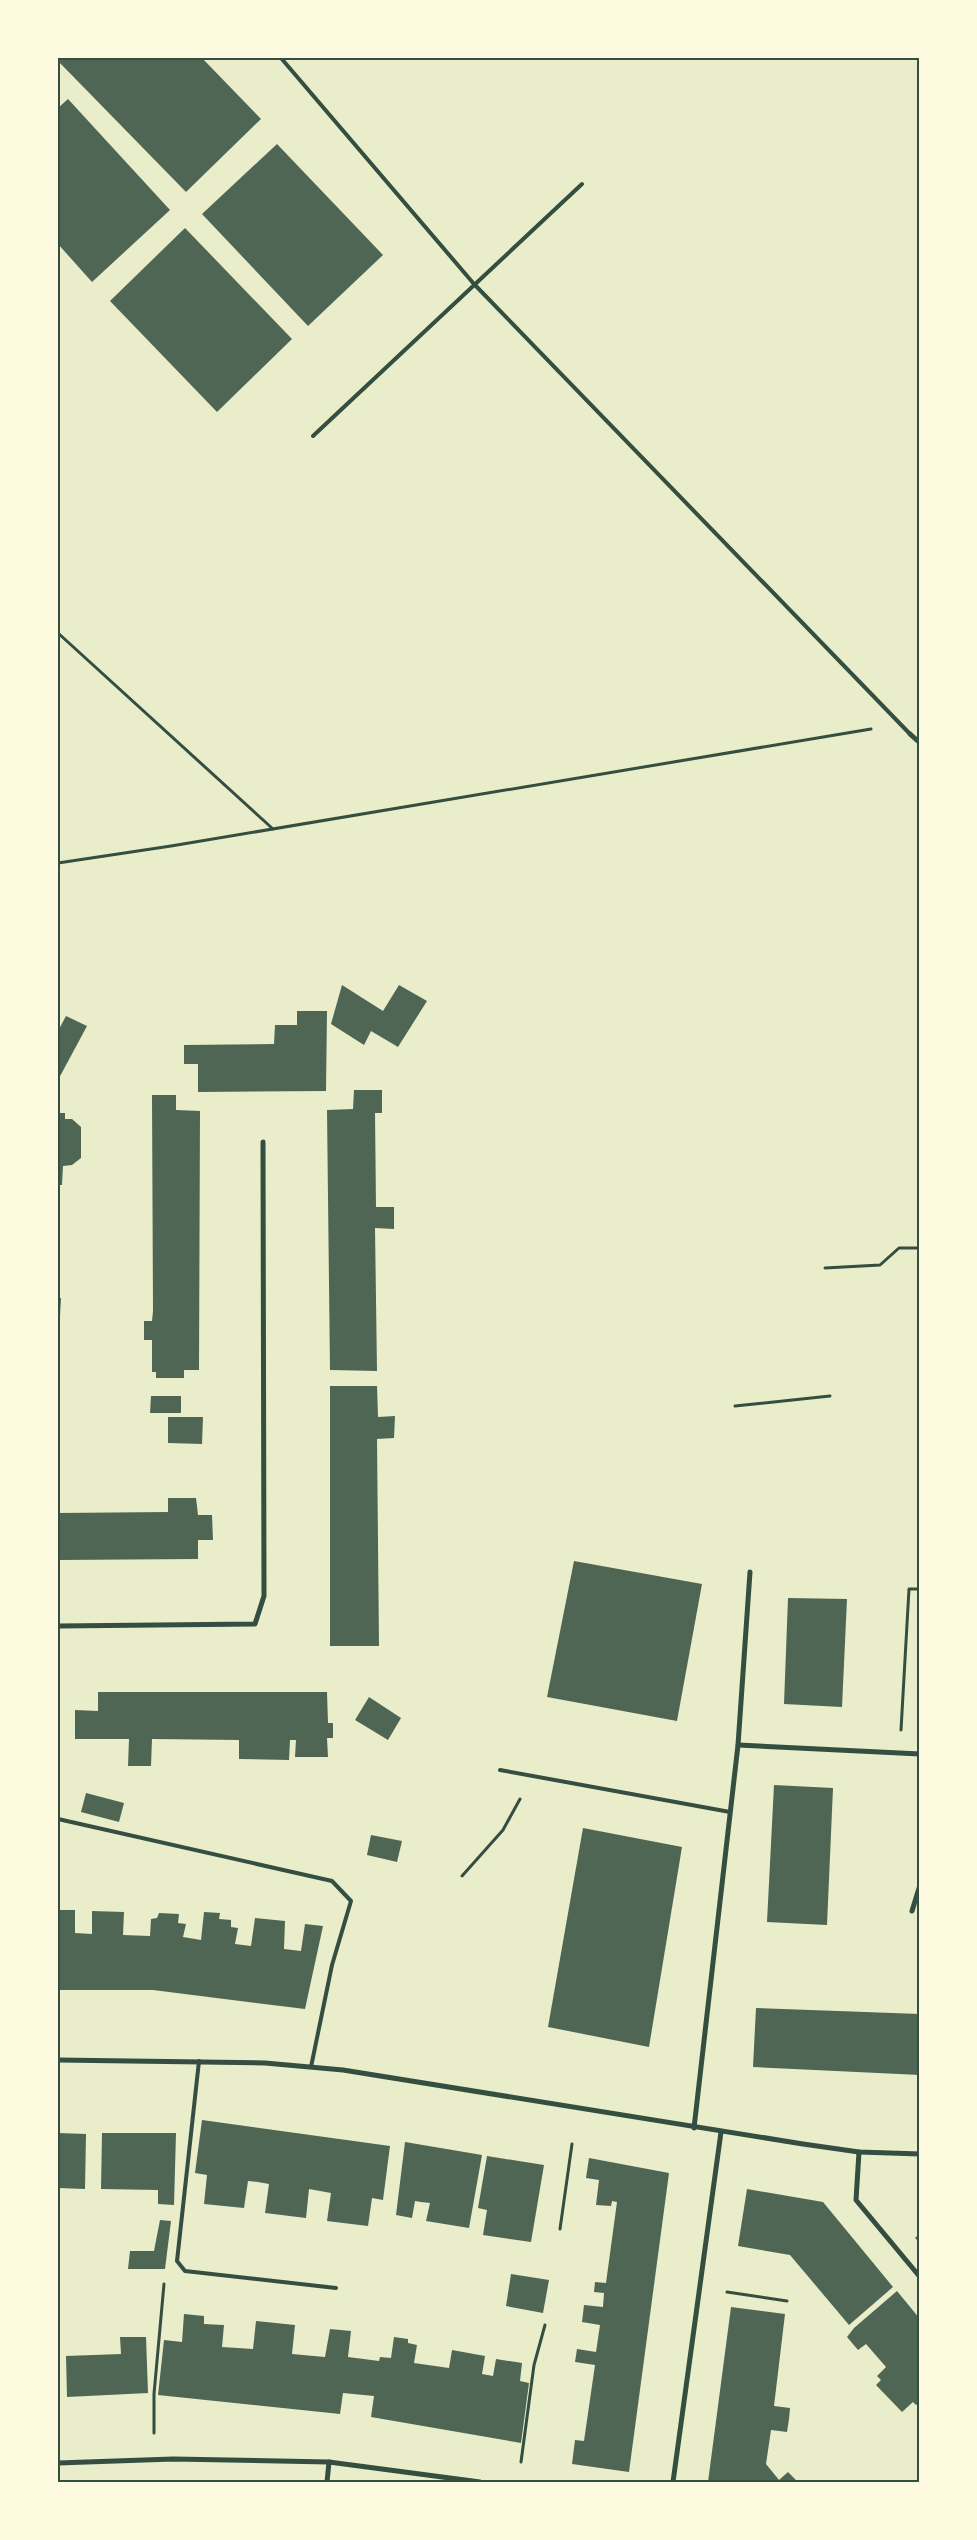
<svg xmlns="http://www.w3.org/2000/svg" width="977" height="2540" font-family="'Fira Sans',sans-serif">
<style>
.building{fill:#4f6655}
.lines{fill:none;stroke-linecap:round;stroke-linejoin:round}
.path{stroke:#344e41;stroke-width:3}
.service{stroke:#344e41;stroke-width:4}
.minor{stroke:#344e41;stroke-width:5}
.neatline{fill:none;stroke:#344e41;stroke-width:2}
</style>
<rect width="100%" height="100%" fill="#e9edc9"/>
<g class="building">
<polygon points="58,58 202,58 261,119 186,192 58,61"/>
<polygon points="68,99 170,210 92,282 58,244 58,108"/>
<polygon points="277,144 383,255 308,326 202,214"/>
<polygon points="185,228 292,339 217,412 110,301"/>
<polygon points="342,985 383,1011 399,985 427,1001 398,1047 371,1031 364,1045 331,1024"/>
<polygon points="297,1011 327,1011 326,1091 198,1092 198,1064 184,1064 184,1045 274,1044 275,1025 297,1025"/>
<polygon points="66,1016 87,1026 58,1080 58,1031"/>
<polygon points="354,1090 382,1090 382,1113 375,1113 376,1207 394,1207 394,1229 375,1228 377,1371 330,1370 327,1110 353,1109"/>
<polygon points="152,1095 176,1095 176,1110 200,1111 199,1370 184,1370 184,1378 156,1378 156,1372 152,1372 152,1340 144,1340 144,1321 152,1321 153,1311"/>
<polygon points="58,1113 65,1113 65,1119 72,1119 81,1127 81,1158 72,1165 63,1166 62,1185 58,1185"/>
<polygon points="58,1298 61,1298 60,1316 58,1316"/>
<polygon points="330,1386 377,1386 378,1417 395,1416 394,1438 377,1439 379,1646 330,1646"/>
<polygon points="151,1396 181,1396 181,1413 150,1413"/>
<polygon points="168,1417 203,1417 202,1444 168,1443"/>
<polygon points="168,1498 196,1498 198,1515 212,1515 213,1540 198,1540 198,1559 58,1560 58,1513 168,1512"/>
<polygon points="574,1561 702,1584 677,1721 547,1697"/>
<polygon points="788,1598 847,1599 842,1707 784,1704"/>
<polygon points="98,1692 327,1692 328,1723 333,1723 333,1738 327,1738 328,1757 295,1757 296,1740 290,1740 289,1760 239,1759 239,1740 152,1739 151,1766 128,1766 129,1739 75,1739 75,1710 98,1711"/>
<polygon points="369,1697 401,1718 388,1740 355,1720"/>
<polygon points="774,1785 833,1788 827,1925 767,1922"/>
<polygon points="86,1793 124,1803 119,1822 81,1812"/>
<polygon points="583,1828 682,1847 649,2047 548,2027"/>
<polygon points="371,1835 402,1841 397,1862 367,1855"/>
<polygon points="58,1910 75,1910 75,1933 92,1934 92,1911 124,1912 123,1935 150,1936 151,1919 157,1918 159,1913 179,1914 178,1923 186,1924 183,1937 201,1940 204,1912 220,1913 219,1919 231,1920 231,1927 238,1928 235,1944 251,1946 255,1918 285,1921 284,1949 301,1951 305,1924 323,1926 305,2009 153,1990 58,1990"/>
<polygon points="756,2008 920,2014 920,2075 753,2067"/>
<polygon points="202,2120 390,2146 383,2200 372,2198 368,2226 327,2221 331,2193 309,2189 306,2218 265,2213 269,2184 258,2182 248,2181 244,2208 204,2204 207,2175 195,2173"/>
<polygon points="58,2133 86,2134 85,2189 58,2188"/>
<polygon points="102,2133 176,2133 174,2205 158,2204 158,2190 101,2189"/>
<polygon points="405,2142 482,2155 469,2228 426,2221 430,2203 421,2202 415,2201 412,2218 396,2215"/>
<polygon points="487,2156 544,2165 531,2242 483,2235 487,2210 478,2208"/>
<polygon points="589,2158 669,2173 629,2472 572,2464 575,2440 584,2441 595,2365 575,2362 577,2349 596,2352 600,2325 582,2322 584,2305 603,2307 604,2293 594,2292 595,2282 606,2283 617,2202 612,2201 611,2206 596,2205 599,2180 586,2178"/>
<polygon points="747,2189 823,2202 893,2287 849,2325 790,2255 738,2246"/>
<polygon points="160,2220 171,2221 165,2269 128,2269 130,2251 154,2251"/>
<polygon points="920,2233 920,2243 915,2238"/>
<polygon points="511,2274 549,2280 543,2313 506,2306"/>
<polygon points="897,2291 920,2319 920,2402 916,2405 913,2402 902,2412 876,2385 881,2380 877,2376 886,2367 866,2344 858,2350 847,2337 854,2328"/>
<polygon points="731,2307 785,2314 774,2406 790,2408 789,2419 787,2432 771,2430 766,2464 779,2480 788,2472 798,2482 708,2482"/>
<polygon points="184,2314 204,2316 204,2324 224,2325 222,2347 253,2349 256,2321 295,2325 292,2354 325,2357 330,2329 351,2331 348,2357 379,2361 380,2357 391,2358 394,2337 408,2339 408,2343 417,2345 414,2363 449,2368 452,2350 485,2356 482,2374 493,2376 496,2359 522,2363 520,2381 529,2383 521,2443 371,2417 374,2396 343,2393 340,2414 158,2395 164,2340 182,2342"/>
<polygon points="120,2337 146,2337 148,2393 67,2397 66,2356 121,2354"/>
</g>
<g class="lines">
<g class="path">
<polyline points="58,633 273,829"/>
<polyline points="58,863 171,846 871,729"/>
<polyline points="825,1268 880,1265 899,1248 920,1248"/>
<polyline points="735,1406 830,1396"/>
<polyline points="901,1730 909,1589 920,1589"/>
<polyline points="462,1876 503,1830 520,1799"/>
<polyline points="560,2229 572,2144"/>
<polyline points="727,2292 787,2301"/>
<polyline points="154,2433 154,2394 164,2284"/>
<polyline points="521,2462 534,2365 545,2325"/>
</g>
<g class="service">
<polyline points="281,58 474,284 910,734"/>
<polyline points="313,436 582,184"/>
<polyline points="500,1770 730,1812"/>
<polyline points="58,1819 332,1881 351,1901 332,1965 311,2067"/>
<polyline points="199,2061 177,2261 185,2271 336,2288"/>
</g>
<g class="minor">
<polyline points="910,734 920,743"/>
<polyline points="58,1626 255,1624 264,1596 263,1142"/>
<polyline points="738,1745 920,1754"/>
<polyline points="912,1911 920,1885"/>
<polyline points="58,2060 265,2063 343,2070 803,2144 859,2152 920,2154"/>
<polyline points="694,2128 738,1745 750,1572"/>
<polyline points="859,2152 856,2200 920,2277"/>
<polyline points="58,2463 173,2459 329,2462 480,2482"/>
<polyline points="327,2482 329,2462"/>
<polyline points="673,2482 721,2132"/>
</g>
</g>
<rect width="977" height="2540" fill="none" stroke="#fefae0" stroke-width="118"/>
<rect x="59" y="59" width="859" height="2422" class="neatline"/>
</svg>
